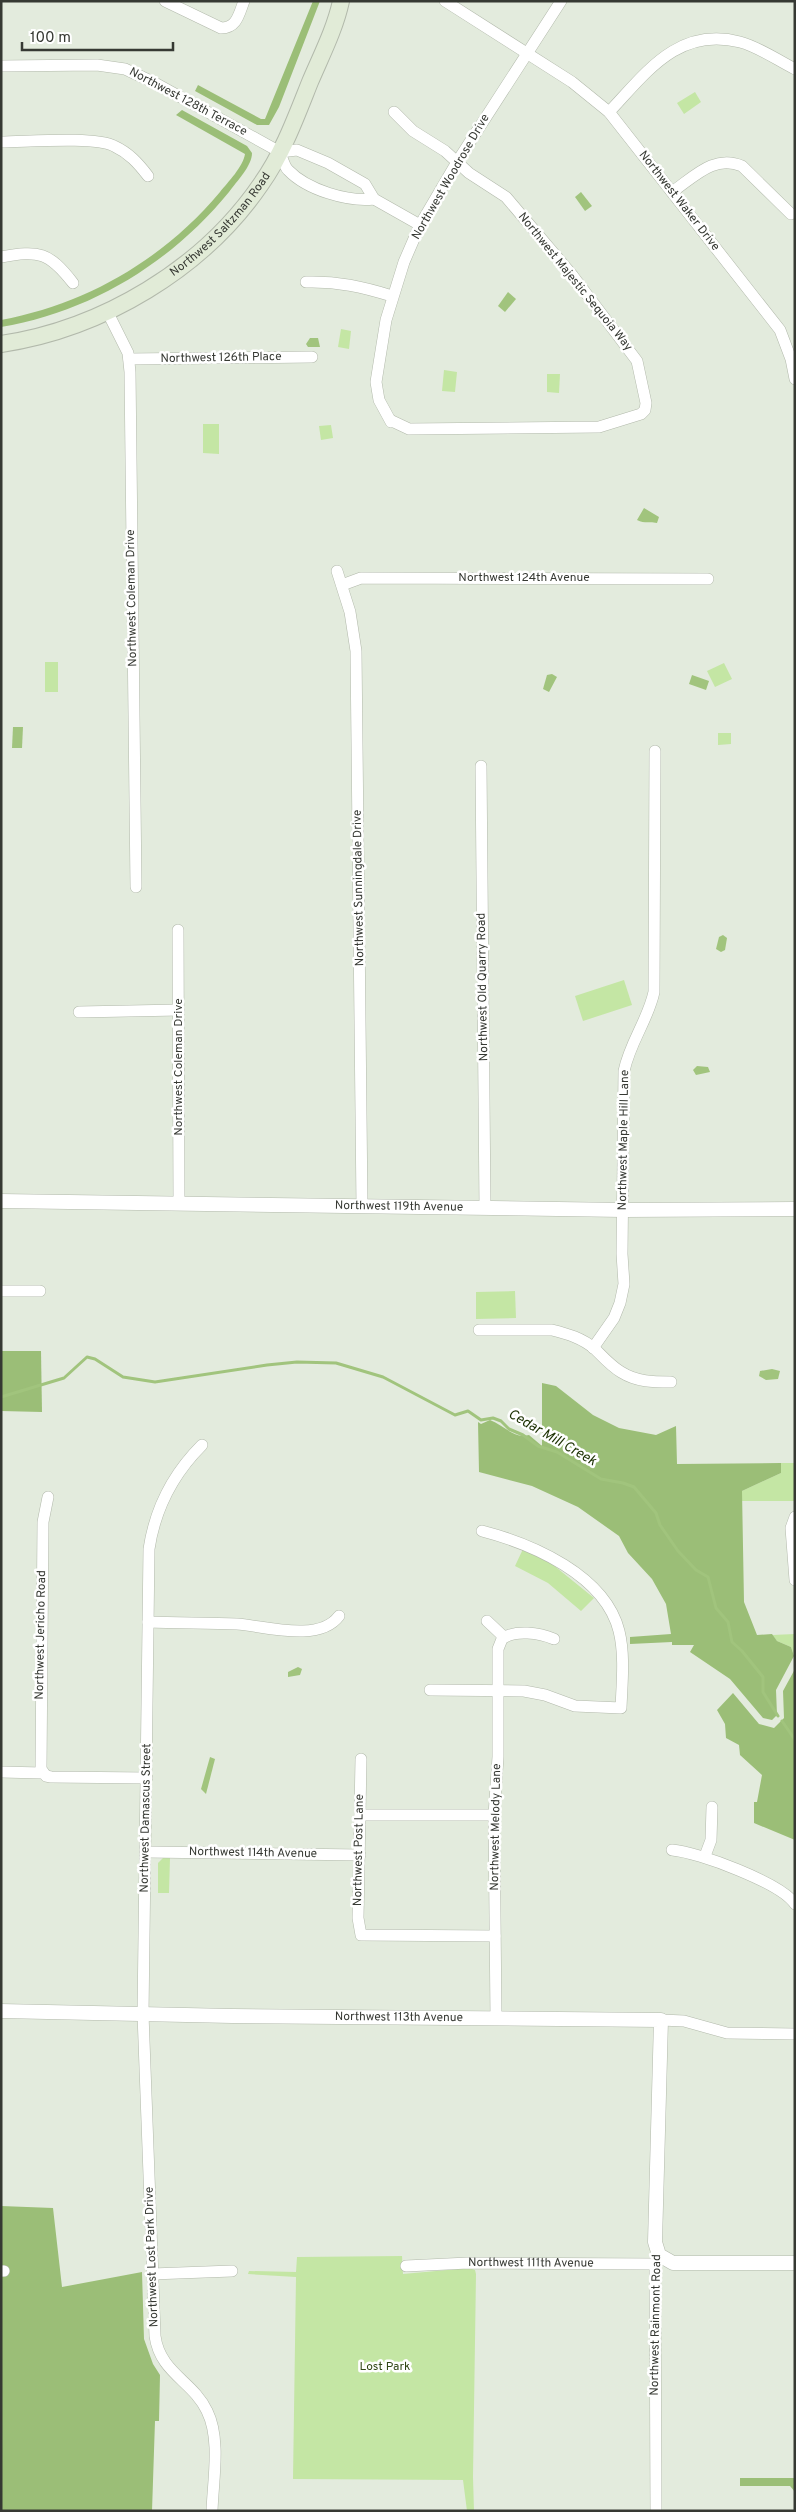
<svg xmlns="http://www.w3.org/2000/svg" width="796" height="2512" font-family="Overpass,sans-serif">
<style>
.green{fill:#c4e6a4}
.forest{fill:#9bbe77}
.water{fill:#a1c47d}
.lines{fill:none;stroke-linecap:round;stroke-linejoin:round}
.stream{stroke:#a1c47d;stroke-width:3}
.minor-casing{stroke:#b2b9ab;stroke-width:12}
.tertiary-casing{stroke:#b2b9ab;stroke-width:15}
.secondary-casing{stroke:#b2b9ab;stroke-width:18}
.minor{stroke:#fff;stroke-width:11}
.tertiary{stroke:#fff;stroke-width:14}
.secondary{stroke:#e1ebd7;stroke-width:16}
.labels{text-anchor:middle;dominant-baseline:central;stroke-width:5;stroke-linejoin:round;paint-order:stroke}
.street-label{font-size:12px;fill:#363933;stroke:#fff}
.park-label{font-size:12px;fill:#2f4513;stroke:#fff}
.water-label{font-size:14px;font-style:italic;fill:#1b3000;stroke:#fff}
</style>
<rect width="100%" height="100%" fill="#e3ebdd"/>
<g class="green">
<polygon points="695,92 701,102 684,114 677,103"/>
<polygon points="341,329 351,331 349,349 338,347"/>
<polygon points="444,370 457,372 455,392 442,391"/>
<polygon points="547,374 560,374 559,393 547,392"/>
<polygon points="203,424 219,424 219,454 203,453"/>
<polygon points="331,425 333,438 321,440 319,426"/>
<rect x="45" y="662" width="13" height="30"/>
<polygon points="724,663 732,679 715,687 707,671"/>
<polygon points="718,733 731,733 731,744 718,745"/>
<polygon points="624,980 632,1005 583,1021 575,996"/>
<polygon points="515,1291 516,1318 476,1319 476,1292"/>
<polygon points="781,1463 794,1463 795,1501 742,1501 742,1491 781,1473"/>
<polygon points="523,1549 552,1564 594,1598 581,1611 548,1583 515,1566"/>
<polygon points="795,1634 794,1656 791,1647 777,1641 772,1635"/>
<polygon points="163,1858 170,1858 169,1893 158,1893 158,1863"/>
<polygon points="402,2256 403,2274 469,2268 475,2270 476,2274 473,2477 474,2511 467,2511 463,2480 293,2479 296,2277 248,2274 249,2271 296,2272 297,2257"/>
</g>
<g class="forest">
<polygon points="313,1 320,1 279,107 269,125 257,125 195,91 198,85 261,119 265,119"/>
<path d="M182,110L247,146L252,153C252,166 237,181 229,192C172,262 91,312 1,327V320C87,304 164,259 220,192C228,182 243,167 245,154L176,115Z"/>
<polygon points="1,1351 41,1351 42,1412 1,1411"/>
<path d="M542,1383L556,1386L593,1415L619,1428L656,1435L676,1426L677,1464L781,1463V1473L742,1491L744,1602L757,1635L772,1634L777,1641L791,1647L794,1656L776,1690L777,1715L772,1720L763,1718L730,1679L690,1652L694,1645H672V1642L630,1644V1637L671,1634L666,1604L652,1579L628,1553L619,1536L578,1507L532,1486L479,1472L478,1422L481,1424L490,1420C504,1425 513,1439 529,1435L542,1446Z"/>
<polygon points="795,1669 795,1840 754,1823 754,1802 757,1802 762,1775 740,1755 739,1745 726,1738 725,1724 717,1710 733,1693 759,1724 774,1728 784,1718 783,1691"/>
<polygon points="1,2206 53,2208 62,2287 142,2272 144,2339 153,2364 160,2375 159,2421 155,2421 152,2511 1,2511"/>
<polygon points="740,2478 795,2478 795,2492 790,2486 740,2486"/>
</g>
<g class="water">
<polygon points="581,192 592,206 585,211 575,197"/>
<polygon points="508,292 516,299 505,312 498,306"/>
<polygon points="310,338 318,338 320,347 308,347 306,344"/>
<path d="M644,508L659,517L657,523C650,521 645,524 637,520Z"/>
<polygon points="552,674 557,677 549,692 543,689 547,675"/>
<polygon points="692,675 709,681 706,690 689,684"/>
<polygon points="13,727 23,727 22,748 12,748"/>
<polygon points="723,935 727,938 725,950 721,952 716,949 719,937"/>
<polygon points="697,1066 708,1067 710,1072 696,1075 693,1070"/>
<polygon points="772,1369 780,1371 778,1379 766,1380 759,1376 760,1371"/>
<polygon points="298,1667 302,1669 300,1675 288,1677 288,1672"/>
<polygon points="210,1757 215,1759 206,1794 201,1789"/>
</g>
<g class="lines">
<g class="stream">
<polyline points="1,1397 64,1378 87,1357 95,1359 123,1377 155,1382 267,1365 297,1362 336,1363 383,1377 455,1415 468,1411 481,1420 493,1418 501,1421 509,1429 523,1435 538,1446 557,1452 601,1479 623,1483 634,1487 656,1513 660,1525 678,1551 696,1570 708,1577 716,1608 728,1622 732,1642 742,1651 763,1677 763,1692 778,1716"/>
<polyline points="782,1721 795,1740"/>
</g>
<defs>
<g id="minor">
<path d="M165,1L221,28C237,28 239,14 244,1"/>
<polyline points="445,1 572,82 609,112 780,330 791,359 795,379"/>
<polyline points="1,66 97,65 125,69 155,83 280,152 297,150 328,163 365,184 374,199 420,225"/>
<path d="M609,112C646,73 678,26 740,42C759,47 777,60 795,69"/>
<path d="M1,142C26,142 94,136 114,146C129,153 138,163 148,176"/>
<path d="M280,152C282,157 284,166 288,170C307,190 348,202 374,199"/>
<path d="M672,192C694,177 714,154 742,166L791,214"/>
<path d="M1,257C39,250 49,252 73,283"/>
<path d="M306,282C337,281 363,287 392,296"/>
<polyline points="108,313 128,353 130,372 136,887"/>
<polyline points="129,359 312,357"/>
<polyline points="392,421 409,429 599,427 641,414 645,410 646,403 637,361 573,276 506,197 469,173 445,151 413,131 394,112"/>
<polyline points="391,422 379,400 376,382 386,320 404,262 420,225 457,162 561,1"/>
<polyline points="337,571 350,612 356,651 362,1206"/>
<polyline points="342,585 361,578 708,579"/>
<polyline points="481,766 485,1208"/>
<polyline points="178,930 179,1203"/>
<polyline points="79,1012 179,1010"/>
<polyline points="1,1291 40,1291"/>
<path d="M479,1330H552C568,1334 582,1338 595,1349C603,1357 611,1366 621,1372C637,1382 653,1382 671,1382"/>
<path d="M593,1348L614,1318L620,1303L624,1284L622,1254L624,1071C630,1042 648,1020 654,992L655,751"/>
<path d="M202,1445C173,1474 155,1509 149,1549L143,2014L155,2336C160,2373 193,2381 207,2411C221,2439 213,2480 212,2511"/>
<polyline points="48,1497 43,1522 41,1769 46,1776 51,1777 147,1778"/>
<polyline points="795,1517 791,1528 795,1580"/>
<polyline points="487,1621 504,1637"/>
<path d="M148,1622C178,1623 207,1623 237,1624C264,1626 319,1643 339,1616"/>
<path d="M430,1690L524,1691L545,1695L575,1706L621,1708C622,1683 625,1655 619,1631C605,1575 532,1544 482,1531"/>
<polyline points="361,1759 358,1918 361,1935 495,1936"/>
<polyline points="1,1772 42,1773"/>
<polyline points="360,1815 494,1815"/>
<path d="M672,1850C698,1852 781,1883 795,1904"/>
<polyline points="147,1852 360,1855"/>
<polyline points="705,1856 711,1840 712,1807"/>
<path d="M496,2018L494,1815L498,1757V1649L502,1639C515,1629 540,1633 554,1639"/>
<polyline points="661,2020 684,2021 727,2033 795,2034"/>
<path id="s1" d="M406,2266L468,2263L655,2264"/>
<polyline points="1,2271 4,2271"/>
<polyline points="152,2274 232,2271"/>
<polyline points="656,2511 655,2264 659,2255"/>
</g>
<g id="tertiary">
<path id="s2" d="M1,1201L623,1210L795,1209"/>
<path id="s3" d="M1,2011L232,2016L661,2020L655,2242L659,2255L673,2263H795"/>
</g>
<g id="secondary">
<path id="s4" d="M1,344C102,329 203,269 261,184C283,153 296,117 310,82C321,56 335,29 341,1"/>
</g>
</defs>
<use href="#minor" class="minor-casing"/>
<use href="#tertiary" class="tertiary-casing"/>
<use href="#secondary" class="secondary-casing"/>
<use href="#minor" class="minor"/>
<use href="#tertiary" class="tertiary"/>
<use href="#secondary" class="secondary"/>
</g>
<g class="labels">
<g class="street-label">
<text transform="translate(188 102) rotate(28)">Northwest 128th Terrace</text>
<text transform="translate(451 177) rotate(-60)">Northwest Woodrose Drive</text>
<text transform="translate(679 201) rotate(52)">Northwest Waker Drive</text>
<text stroke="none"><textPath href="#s4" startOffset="256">Northwest Saltzman Road</textPath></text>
<text transform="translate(575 282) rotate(51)">Northwest Majestic Sequoia Way</text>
<text transform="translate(221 358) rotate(-1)">Northwest 126th Place</text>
<text x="524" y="578">Northwest 124th Avenue</text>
<text transform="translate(132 598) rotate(-91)">Northwest Coleman Drive</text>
<text transform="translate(359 888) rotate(-91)">Northwest Sunningdale Drive</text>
<text transform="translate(483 987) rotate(-91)">Northwest Old Quarry Road</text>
<text transform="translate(179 1067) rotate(-90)">Northwest Coleman Drive</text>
<text transform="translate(624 1140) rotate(-89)">Northwest Maple Hill Lane</text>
<text stroke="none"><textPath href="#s2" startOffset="398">Northwest 119th Avenue</textPath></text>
<text transform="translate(41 1635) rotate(-89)">Northwest Jericho Road</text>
<text transform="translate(146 1818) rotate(-89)">Northwest Damascus Street</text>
<text transform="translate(496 1827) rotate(-89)">Northwest Melody Lane</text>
<text transform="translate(359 1850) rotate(-89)">Northwest Post Lane</text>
<text transform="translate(253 1853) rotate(1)">Northwest 114th Avenue</text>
<text stroke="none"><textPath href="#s3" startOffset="398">Northwest 113th Avenue</textPath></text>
<text transform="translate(152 2257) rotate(-92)">Northwest Lost Park Drive</text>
<text stroke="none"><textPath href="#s1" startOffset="125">Northwest 111th Avenue</textPath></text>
<text transform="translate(656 2325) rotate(-89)">Northwest Rainmont Road</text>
</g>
<g class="park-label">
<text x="385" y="2367">Lost Park</text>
</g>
<g class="water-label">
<text transform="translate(552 1438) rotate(30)">Cedar Mill Creek</text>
</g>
</g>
<rect width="796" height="2512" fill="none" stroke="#363933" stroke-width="5"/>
<path d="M22 42v8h151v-8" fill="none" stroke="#363933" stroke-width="2.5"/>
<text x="30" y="42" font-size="15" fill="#363933" stroke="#ffffff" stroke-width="4" paint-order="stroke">100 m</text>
</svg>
